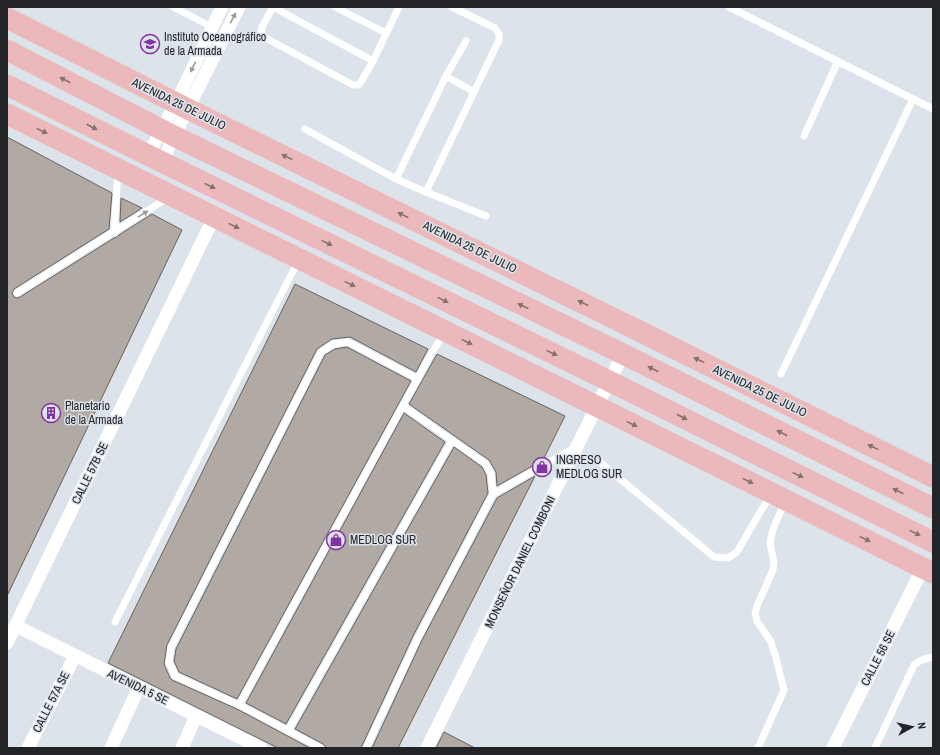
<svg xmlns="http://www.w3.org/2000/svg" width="940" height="755" font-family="'Archivo Narrow',sans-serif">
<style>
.building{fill:#b1a9a4;stroke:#68615c}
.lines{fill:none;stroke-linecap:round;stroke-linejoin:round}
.lane{stroke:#fff;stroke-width:7}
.street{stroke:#fff;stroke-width:13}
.primary{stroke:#ebb9bb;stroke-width:21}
.oneway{fill:#9c9c9e}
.oneway2{fill:#866e71}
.labels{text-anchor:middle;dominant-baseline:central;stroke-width:3;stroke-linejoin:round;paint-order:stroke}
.poi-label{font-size:12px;fill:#222427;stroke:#dce3ea;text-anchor:start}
.street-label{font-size:12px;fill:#222427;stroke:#dce3ea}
</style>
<rect width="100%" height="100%" fill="#dce3ea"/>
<g class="building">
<polygon points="7,137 112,193 109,229 14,289 12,293 14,297 17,298 20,297 114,238 117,237 119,235 152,214 182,230 7,596"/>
<polygon points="121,198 142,208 120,222"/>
<polygon points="295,284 428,349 416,372 350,337 332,339 317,349 167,645 164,664 170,678 172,680 237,709 310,748 278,748 108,663"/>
<polygon points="347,347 411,381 237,699 179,672 174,661 176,649 325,355 335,349"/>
<polygon points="437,354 565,416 543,460 497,486 496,472 489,460 409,404"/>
<polygon points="404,413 445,442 286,724 246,703"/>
<polygon points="454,447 482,467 486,475 488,493 413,636 361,748 326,748 325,746 323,744 295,729"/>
<polygon points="535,476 398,748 372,748 422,640 497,498"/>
<polygon points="444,732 475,748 436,748"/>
</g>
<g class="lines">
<g class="lane">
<polyline points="173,7 212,27"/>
<polyline points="273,7 262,27 261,31 264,37 353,85 358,85 361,82 373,61 399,7"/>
<polyline points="273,7 373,61"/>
<polyline points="335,7 386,33"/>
<polyline points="452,7 495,28 499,34 499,40 426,192 486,216"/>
<polyline points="729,7 933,109"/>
<polyline points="446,76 474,92"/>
<polyline points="305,129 396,179 426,192"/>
<polyline points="804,136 838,61"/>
<polyline points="396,179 446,76 466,41"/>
<polyline points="114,233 118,171"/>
<polyline points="17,293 169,197"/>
<polyline points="781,374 913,99"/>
<polyline points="601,463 714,557 728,558 737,552 759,514 771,495"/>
<polyline points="493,494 574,448"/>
<polyline points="115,622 298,261"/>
<polyline points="239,705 430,356 445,332"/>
<polyline points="288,731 452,440"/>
<polyline points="321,748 239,705 175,676 169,662 171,647 321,352 333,344 348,342 418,379"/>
<polyline points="366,748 418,638 493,494 491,474 486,464 403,406"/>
<polyline points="758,748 784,690 776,658 771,642 757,621 755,613 757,606 773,570 774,562 770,543 772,533 776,522 785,502"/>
<path d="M875,748L914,665C920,660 925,658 933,657"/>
</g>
<g class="street">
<polyline points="148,155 176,103 222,7"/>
<polyline points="162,162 181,122 239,7"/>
<polyline points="16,626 261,748"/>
<polyline points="7,643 214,217"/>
<polyline points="28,748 75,656"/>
<polyline points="111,748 139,687"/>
<polyline points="182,748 196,716"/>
<polyline points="427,748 623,354"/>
<polyline points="833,748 923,568"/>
</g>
<g class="primary">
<polyline points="7,18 188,109 625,324 933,477"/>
<polyline points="7,50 174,136 623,354 933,508"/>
<polyline points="7,85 162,162 609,381 933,542"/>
<polyline points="7,114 933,573"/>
</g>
</g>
<defs><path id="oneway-solid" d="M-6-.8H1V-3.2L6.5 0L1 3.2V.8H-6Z"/></defs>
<g class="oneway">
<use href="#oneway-solid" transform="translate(233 18) rotate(-63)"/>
<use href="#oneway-solid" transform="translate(193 67) rotate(116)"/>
<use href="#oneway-solid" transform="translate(143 214) rotate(-32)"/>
</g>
<g class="oneway2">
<use href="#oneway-solid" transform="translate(65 80) rotate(-153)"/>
<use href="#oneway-solid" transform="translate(92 127) rotate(27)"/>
<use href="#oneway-solid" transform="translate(42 131) rotate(26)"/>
<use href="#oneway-solid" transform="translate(287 157) rotate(-154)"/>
<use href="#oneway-solid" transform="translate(210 186) rotate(26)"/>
<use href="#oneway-solid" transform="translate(403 215) rotate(-154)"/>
<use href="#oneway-solid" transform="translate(234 226) rotate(26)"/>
<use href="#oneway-solid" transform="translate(327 243) rotate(26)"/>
<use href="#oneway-solid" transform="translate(350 284) rotate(26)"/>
<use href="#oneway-solid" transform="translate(443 300) rotate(26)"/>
<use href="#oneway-solid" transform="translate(583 303) rotate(-154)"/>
<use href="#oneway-solid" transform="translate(523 306) rotate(-154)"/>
<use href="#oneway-solid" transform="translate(467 342) rotate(26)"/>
<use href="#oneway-solid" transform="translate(552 353) rotate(26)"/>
<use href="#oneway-solid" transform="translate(699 360) rotate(-154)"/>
<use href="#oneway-solid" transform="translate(653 369) rotate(-153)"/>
<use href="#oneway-solid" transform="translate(682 417) rotate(27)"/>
<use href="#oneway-solid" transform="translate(632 424) rotate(26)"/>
<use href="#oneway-solid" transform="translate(782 433) rotate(-153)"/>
<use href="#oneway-solid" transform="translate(873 447) rotate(-154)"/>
<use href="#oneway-solid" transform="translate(798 475) rotate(26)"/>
<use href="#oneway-solid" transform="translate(748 481) rotate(26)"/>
<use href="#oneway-solid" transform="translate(898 491) rotate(-153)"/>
<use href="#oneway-solid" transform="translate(915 533) rotate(26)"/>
<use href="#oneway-solid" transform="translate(865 539) rotate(26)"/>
</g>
<defs>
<symbol id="school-ring" viewBox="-11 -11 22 22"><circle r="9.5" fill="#dce3ea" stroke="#8332a1" stroke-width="1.5"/><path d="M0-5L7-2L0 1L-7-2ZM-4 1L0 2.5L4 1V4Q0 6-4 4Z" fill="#8332a1"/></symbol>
<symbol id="building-ring" viewBox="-11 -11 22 22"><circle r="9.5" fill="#dce3ea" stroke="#8332a1" stroke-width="1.5"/><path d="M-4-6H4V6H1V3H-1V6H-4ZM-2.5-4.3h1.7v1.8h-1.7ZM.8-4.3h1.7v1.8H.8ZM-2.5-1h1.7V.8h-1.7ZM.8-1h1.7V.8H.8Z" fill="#8332a1"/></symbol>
<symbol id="shop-ring" viewBox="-11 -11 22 22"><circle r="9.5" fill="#dce3ea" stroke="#8332a1" stroke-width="1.5"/><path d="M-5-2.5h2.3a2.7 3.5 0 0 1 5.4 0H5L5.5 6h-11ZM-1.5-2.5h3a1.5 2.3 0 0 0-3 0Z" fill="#8332a1"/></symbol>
</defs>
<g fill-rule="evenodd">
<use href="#school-ring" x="139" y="33" width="22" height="22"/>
<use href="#building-ring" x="40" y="402" width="22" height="22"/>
<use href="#shop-ring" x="531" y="456" width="22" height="22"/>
<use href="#shop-ring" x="325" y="529" width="22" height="22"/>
</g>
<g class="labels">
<g class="poi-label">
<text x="164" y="37">Instituto Oceanográfico<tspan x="164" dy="14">de la Armada</tspan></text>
<text x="65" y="406">Planetario<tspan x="65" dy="14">de la Armada</tspan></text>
<text x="556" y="460">INGRESO<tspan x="556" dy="14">MEDLOG SUR</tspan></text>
<text x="350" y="540">MEDLOG SUR</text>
</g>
<g class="street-label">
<text transform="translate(179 104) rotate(26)">AVENIDA 25 DE JULIO</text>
<text transform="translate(470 247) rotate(26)">AVENIDA 25 DE JULIO</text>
<text transform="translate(760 391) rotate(26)">AVENIDA 25 DE JULIO</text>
<text transform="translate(90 473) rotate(-64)">CALLE 57B SE</text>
<text transform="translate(520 562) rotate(-64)">MONSEÑOR DANIEL COMBONI</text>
<text transform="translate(878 658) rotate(-63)">CALLE 56 SE</text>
<text transform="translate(138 687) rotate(26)">AVENIDA 5 SE</text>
<text transform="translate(51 702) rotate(-63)">CALLE 57A SE</text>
</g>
</g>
<rect width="940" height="755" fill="none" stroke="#222427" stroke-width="16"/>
<g transform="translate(912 727) rotate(82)" stroke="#dce3ea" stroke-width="3" paint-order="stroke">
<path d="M0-3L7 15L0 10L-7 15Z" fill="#222427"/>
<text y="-6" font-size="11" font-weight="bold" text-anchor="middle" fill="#222427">N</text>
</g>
</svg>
